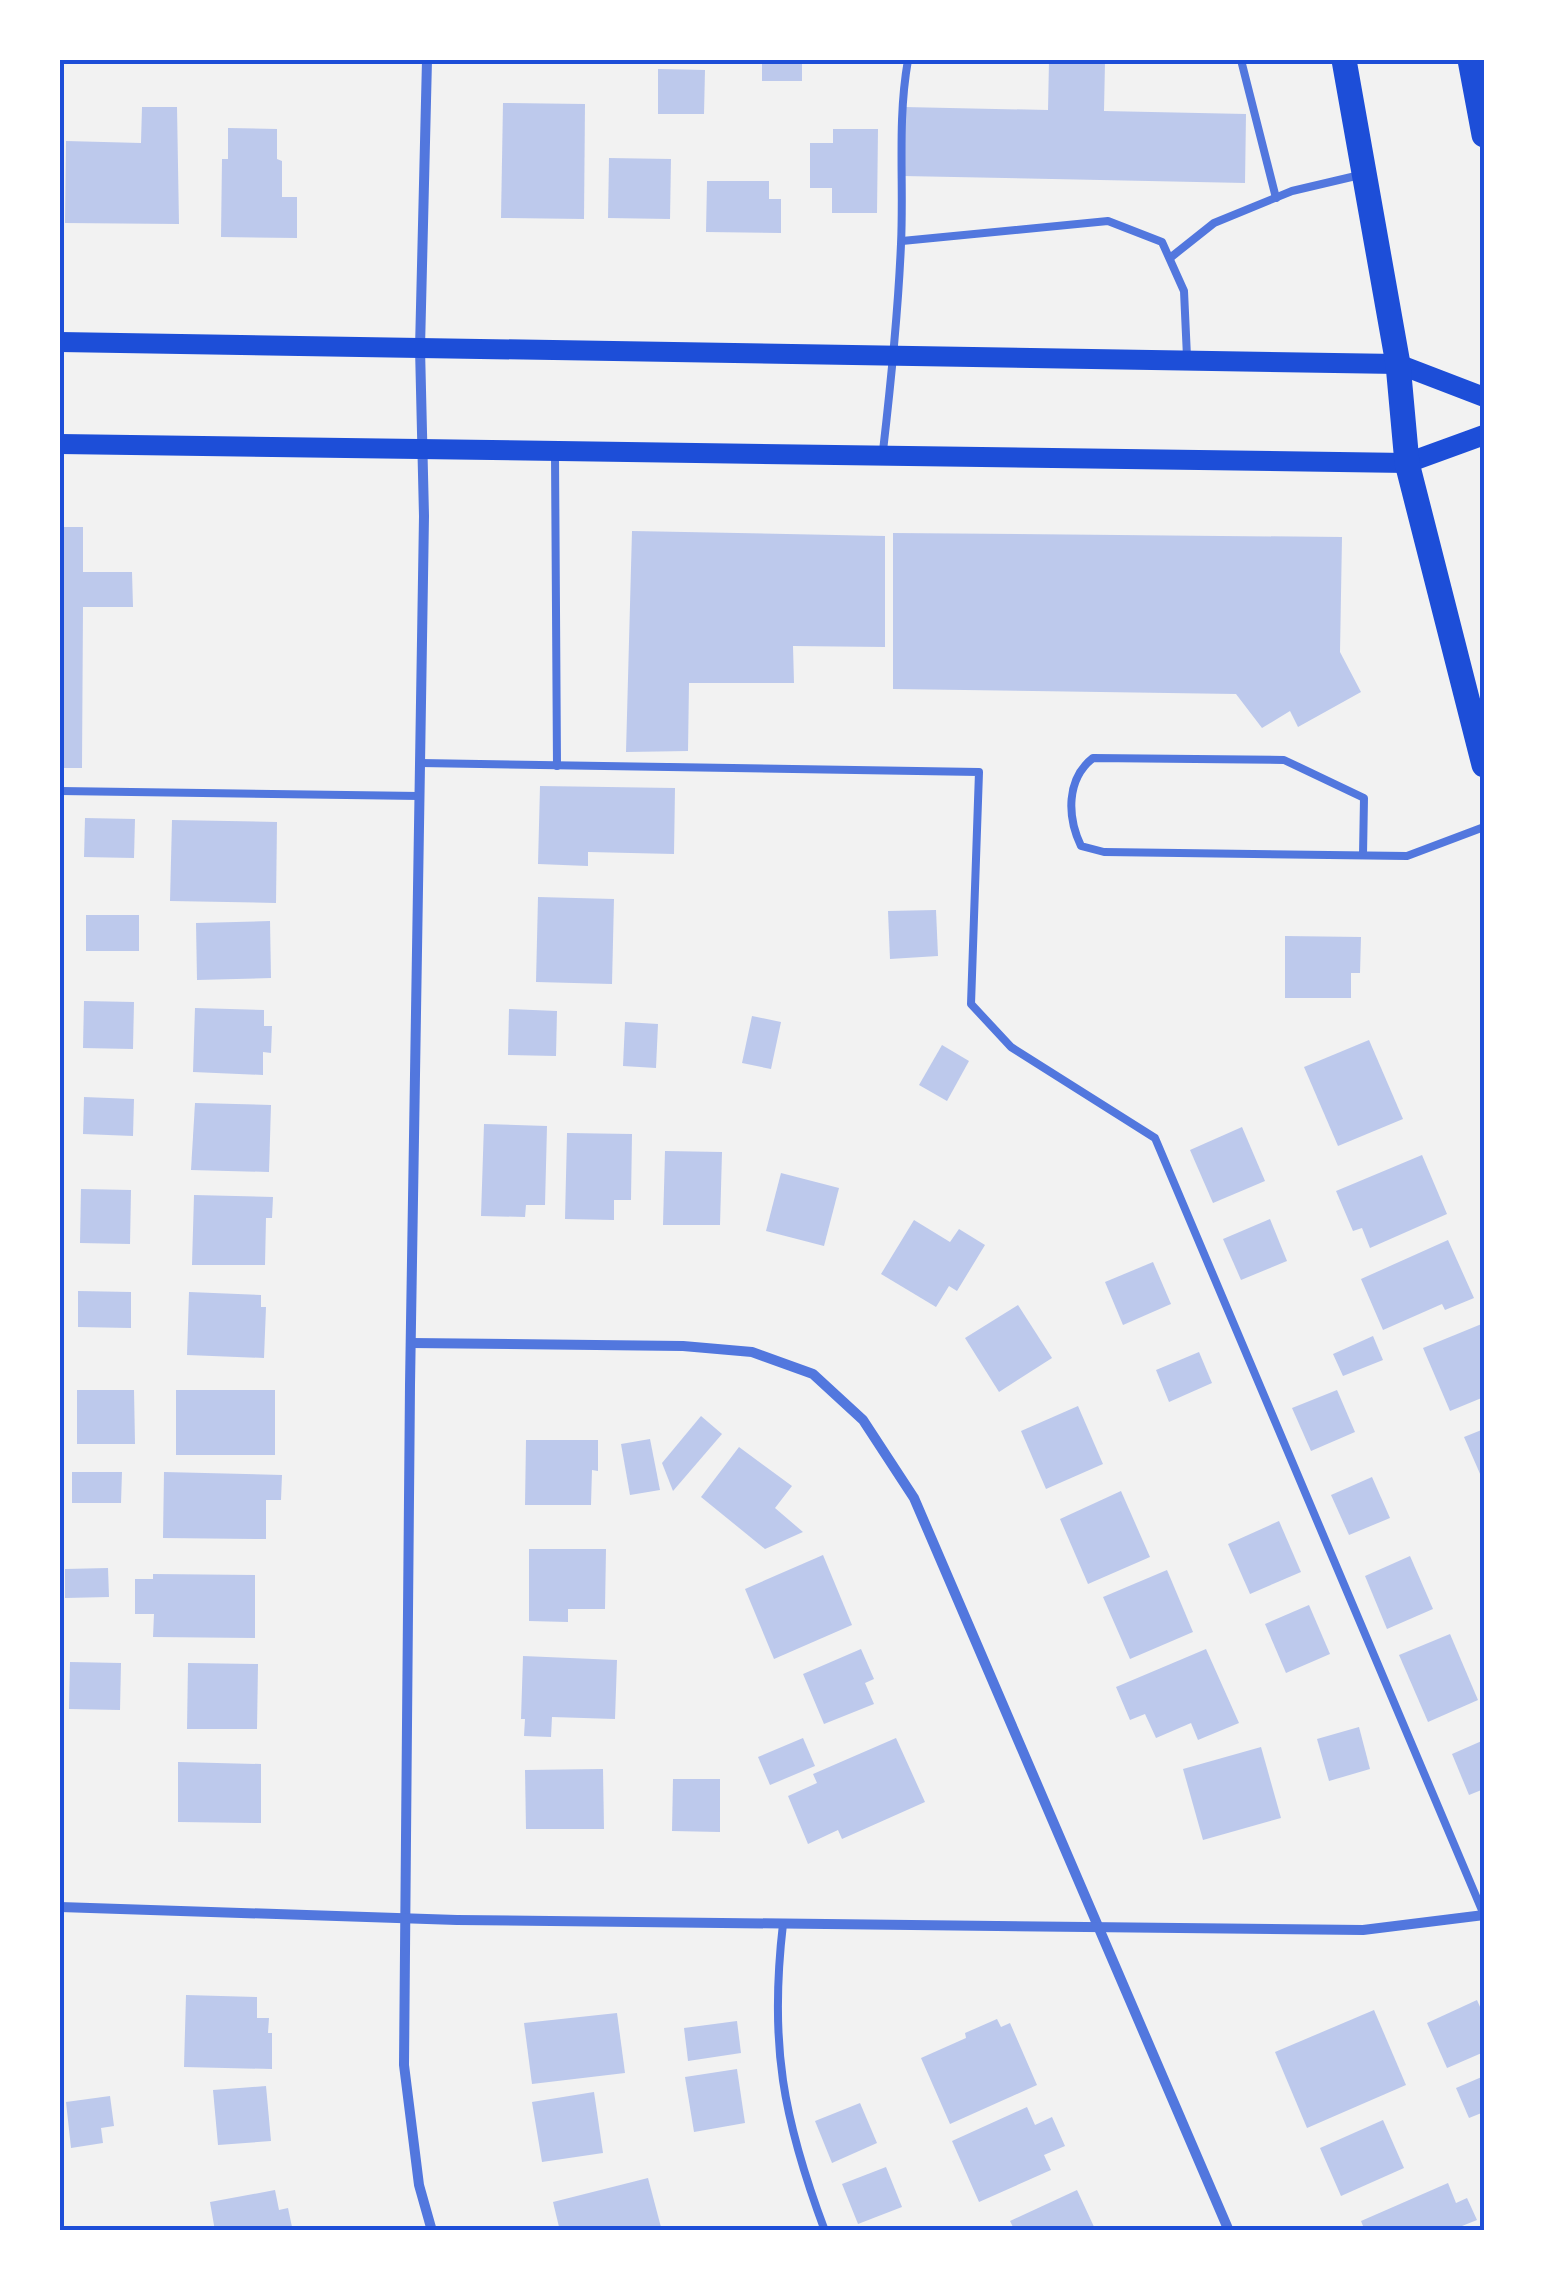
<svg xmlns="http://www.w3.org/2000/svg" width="1544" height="2291" font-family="'Sofia Sans Condensed',sans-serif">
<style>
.building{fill:#bdc9ec}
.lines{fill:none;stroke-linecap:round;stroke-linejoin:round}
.service{stroke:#5277de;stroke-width:8}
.minor{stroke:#5277de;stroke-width:10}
.secondary{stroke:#1d4ed8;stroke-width:20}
.primary{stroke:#1d4ed8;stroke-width:25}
.neatline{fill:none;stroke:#1d4ed8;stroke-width:4}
</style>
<rect width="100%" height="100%" fill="#f2f2f2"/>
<g class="building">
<rect x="762" y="60" width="40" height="21"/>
<polygon points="1049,61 1105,62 1104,111 1246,114 1245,183 903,176 904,107 1048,110"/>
<polygon points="658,69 705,70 704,114 658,114"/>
<polygon points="503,103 585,104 584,219 501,218"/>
<polygon points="142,107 177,107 179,224 65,223 66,141 141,143"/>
<polygon points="228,128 277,129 277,159 282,161 282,197 297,197 297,238 221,237 222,159 228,159"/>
<polygon points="833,129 878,129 877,213 832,213 832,188 810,188 810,143 833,143"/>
<polygon points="609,158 671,159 670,219 608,218"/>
<polygon points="707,181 769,181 769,199 781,199 781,233 706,232"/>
<polygon points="60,527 83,527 83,572 132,572 133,607 83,607 82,768 60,768"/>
<polygon points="632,531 885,536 885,647 793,646 794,683 689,683 688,751 626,752"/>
<polygon points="893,533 1342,537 1340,652 1361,692 1298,727 1290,711 1262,728 1236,694 893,689"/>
<polygon points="540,786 675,788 674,854 588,852 588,866 538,864"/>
<polygon points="85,818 135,819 134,858 84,857"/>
<polygon points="172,820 277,822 276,903 170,901"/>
<polygon points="538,897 614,899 612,984 536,982"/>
<polygon points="936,910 938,956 890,959 888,911"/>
<rect x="86" y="915" width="53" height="36"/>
<polygon points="270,921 271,978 197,980 196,923"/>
<polygon points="1285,936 1361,937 1360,973 1351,973 1351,998 1285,998"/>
<polygon points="84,1001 134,1002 133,1049 83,1048"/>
<polygon points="195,1008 264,1010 264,1026 272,1026 271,1053 263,1052 263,1075 193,1072"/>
<polygon points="509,1009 557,1011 556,1056 508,1055"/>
<polygon points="752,1016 781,1022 771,1069 742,1063"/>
<polygon points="625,1022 658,1024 656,1068 623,1066"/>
<polygon points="1369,1040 1403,1119 1338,1146 1304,1067"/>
<polygon points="942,1045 969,1061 947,1101 919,1085"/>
<polygon points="84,1097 134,1099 133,1136 83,1134"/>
<polygon points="195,1103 271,1105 269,1172 191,1170"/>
<polygon points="484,1124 547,1126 545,1205 526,1205 525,1217 481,1216"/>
<polygon points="1242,1127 1265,1181 1213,1203 1190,1150"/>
<polygon points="567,1133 632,1134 631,1200 614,1200 614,1220 565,1219"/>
<polygon points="665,1151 722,1152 720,1225 663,1225"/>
<polygon points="1422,1155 1447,1214 1370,1248 1362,1228 1353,1231 1336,1191"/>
<polygon points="781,1173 839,1188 824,1246 766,1231"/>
<polygon points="81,1189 131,1190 130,1244 80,1243"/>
<polygon points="194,1195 273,1197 272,1218 266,1218 265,1265 192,1265"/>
<polygon points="1270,1219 1287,1261 1241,1280 1223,1239"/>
<polygon points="914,1220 950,1242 959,1229 985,1245 957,1291 949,1286 936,1307 881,1274"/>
<polygon points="1448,1240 1474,1298 1445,1310 1442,1304 1383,1330 1361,1279"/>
<polygon points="1153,1262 1171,1304 1123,1325 1105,1282"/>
<polygon points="78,1291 131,1292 131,1328 78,1327"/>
<polygon points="189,1292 261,1295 261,1307 266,1307 264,1358 187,1355"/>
<polygon points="1018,1305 1052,1358 999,1392 965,1338"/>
<polygon points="1484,1323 1484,1397 1450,1411 1423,1348"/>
<polygon points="1373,1336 1383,1360 1343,1376 1333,1354"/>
<polygon points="1199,1352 1212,1383 1169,1402 1156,1370"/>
<polygon points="77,1390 134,1390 135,1444 77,1444"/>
<rect x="176" y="1390" width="99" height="65"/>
<polygon points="1337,1390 1355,1432 1311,1451 1292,1408"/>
<polygon points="1078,1406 1103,1464 1046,1489 1021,1431"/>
<polygon points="701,1416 722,1434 673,1491 662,1463"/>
<polygon points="1484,1429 1484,1483 1464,1437"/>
<polygon points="650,1439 660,1490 630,1495 621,1444"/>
<polygon points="526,1440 598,1440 598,1471 592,1470 591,1505 525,1505"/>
<polygon points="739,1447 792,1486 775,1508 803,1532 765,1549 701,1497"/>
<polygon points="72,1472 122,1472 121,1503 72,1503"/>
<polygon points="164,1472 282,1475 281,1500 266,1500 266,1539 163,1538"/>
<polygon points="1372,1477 1390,1518 1349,1535 1331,1495"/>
<polygon points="1121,1491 1150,1557 1088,1584 1060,1519"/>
<polygon points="1279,1521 1301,1572 1250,1594 1228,1544"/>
<polygon points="529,1549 606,1549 605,1609 568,1609 568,1622 529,1621"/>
<polygon points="823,1555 852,1625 774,1659 745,1589"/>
<polygon points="1410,1556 1433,1609 1387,1629 1365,1576"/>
<polygon points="108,1568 109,1597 65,1598 65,1569"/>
<polygon points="1167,1570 1193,1632 1130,1659 1103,1597"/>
<polygon points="153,1574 255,1575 255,1638 153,1637 154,1614 135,1614 135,1579 153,1579"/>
<polygon points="1309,1605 1330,1654 1286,1673 1265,1624"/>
<polygon points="1450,1634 1478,1700 1428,1722 1399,1655"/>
<polygon points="861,1649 874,1679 865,1683 874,1704 824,1724 803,1674"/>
<polygon points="1206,1649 1239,1723 1198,1740 1191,1723 1156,1738 1145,1714 1130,1720 1116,1687"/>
<polygon points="523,1656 617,1660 615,1719 552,1717 551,1737 524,1736 525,1719 521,1719"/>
<polygon points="70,1662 121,1663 120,1710 69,1709"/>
<polygon points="188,1663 258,1664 257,1729 187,1729"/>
<polygon points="1359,1727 1370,1769 1329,1781 1317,1739"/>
<polygon points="803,1738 815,1766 770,1785 758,1757"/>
<polygon points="896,1738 925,1802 842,1839 838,1830 808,1844 788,1796 817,1783 813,1774"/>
<polygon points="1484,1740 1484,1789 1469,1795 1452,1754"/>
<polygon points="1261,1747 1281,1818 1203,1840 1183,1769"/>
<polygon points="178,1762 261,1764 261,1823 178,1822"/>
<polygon points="603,1769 604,1829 526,1829 525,1770"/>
<polygon points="673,1779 720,1779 720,1832 672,1831"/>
<polygon points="186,1995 257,1997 257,2018 269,2018 268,2033 272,2033 272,2069 184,2067"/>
<polygon points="1477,2000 1484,2016 1484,2052 1447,2068 1427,2023"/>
<polygon points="1374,2010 1406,2085 1307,2128 1275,2052"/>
<polygon points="617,2013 625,2073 532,2084 524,2023"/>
<polygon points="997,2019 1001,2027 1010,2023 1037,2085 950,2124 921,2058 966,2038 965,2033"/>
<polygon points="737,2021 741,2053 688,2061 684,2028"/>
<polygon points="737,2069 745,2123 694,2132 685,2077"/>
<polygon points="1484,2076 1484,2112 1469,2118 1456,2088"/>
<polygon points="266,2086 271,2141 218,2145 213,2090"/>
<polygon points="594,2092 603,2153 542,2162 532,2102"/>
<polygon points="110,2096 114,2126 101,2128 103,2143 71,2148 66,2102"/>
<polygon points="860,2103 877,2143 832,2163 815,2121"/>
<polygon points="1027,2107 1035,2125 1052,2117 1065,2146 1044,2155 1051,2170 979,2202 952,2141"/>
<polygon points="1383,2120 1404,2168 1341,2196 1320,2148"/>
<polygon points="886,2167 902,2207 858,2224 842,2184"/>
<polygon points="648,2178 662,2231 560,2231 553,2202"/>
<polygon points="1448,2183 1456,2203 1467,2198 1477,2220 1462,2226 1464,2231 1365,2231 1361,2221"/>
<polygon points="275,2190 279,2210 288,2208 292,2227 286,2231 215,2231 210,2202"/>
<polygon points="1077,2190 1095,2229 1015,2231 1010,2221"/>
</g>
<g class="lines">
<g class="service">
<polyline points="1241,60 1276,198"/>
<polyline points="902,241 1108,221 1162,242 1184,291 1187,357"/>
<polyline points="1170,258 1214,223 1292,191 1360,175"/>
<path d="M883,451C891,382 898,314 901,244C904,182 897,122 908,60"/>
<polyline points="555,455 557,766"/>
<polyline points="420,763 979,772 971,1004 1011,1047 1155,1138 1484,1915"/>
<polyline points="60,791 420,796"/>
<path d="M1363,855L1364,798L1284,760L1093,758C1066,779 1067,817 1081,846L1104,852L1407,856L1484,827"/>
<path d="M783,1924C769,2044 783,2119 825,2231"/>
</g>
<g class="minor">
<polyline points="427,60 420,348 424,516 410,1385 404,2065 419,2185 432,2231"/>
<polyline points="411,1343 683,1346 752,1352 813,1374 863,1420 914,1498 1229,2231"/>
<polyline points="60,1907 457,1920 1363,1930 1484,1915"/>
</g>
<g class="secondary">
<polyline points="60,342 1398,364 1484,397"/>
<polyline points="60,444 1407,463 1484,435"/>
</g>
<g class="primary">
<polyline points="1344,60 1398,364 1407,463 1484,765"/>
<polyline points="1470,60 1484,135"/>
</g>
</g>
<rect width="1544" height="2291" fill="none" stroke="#ffffff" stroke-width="125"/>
<rect x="62" y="62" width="1420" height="2166" class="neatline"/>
</svg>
